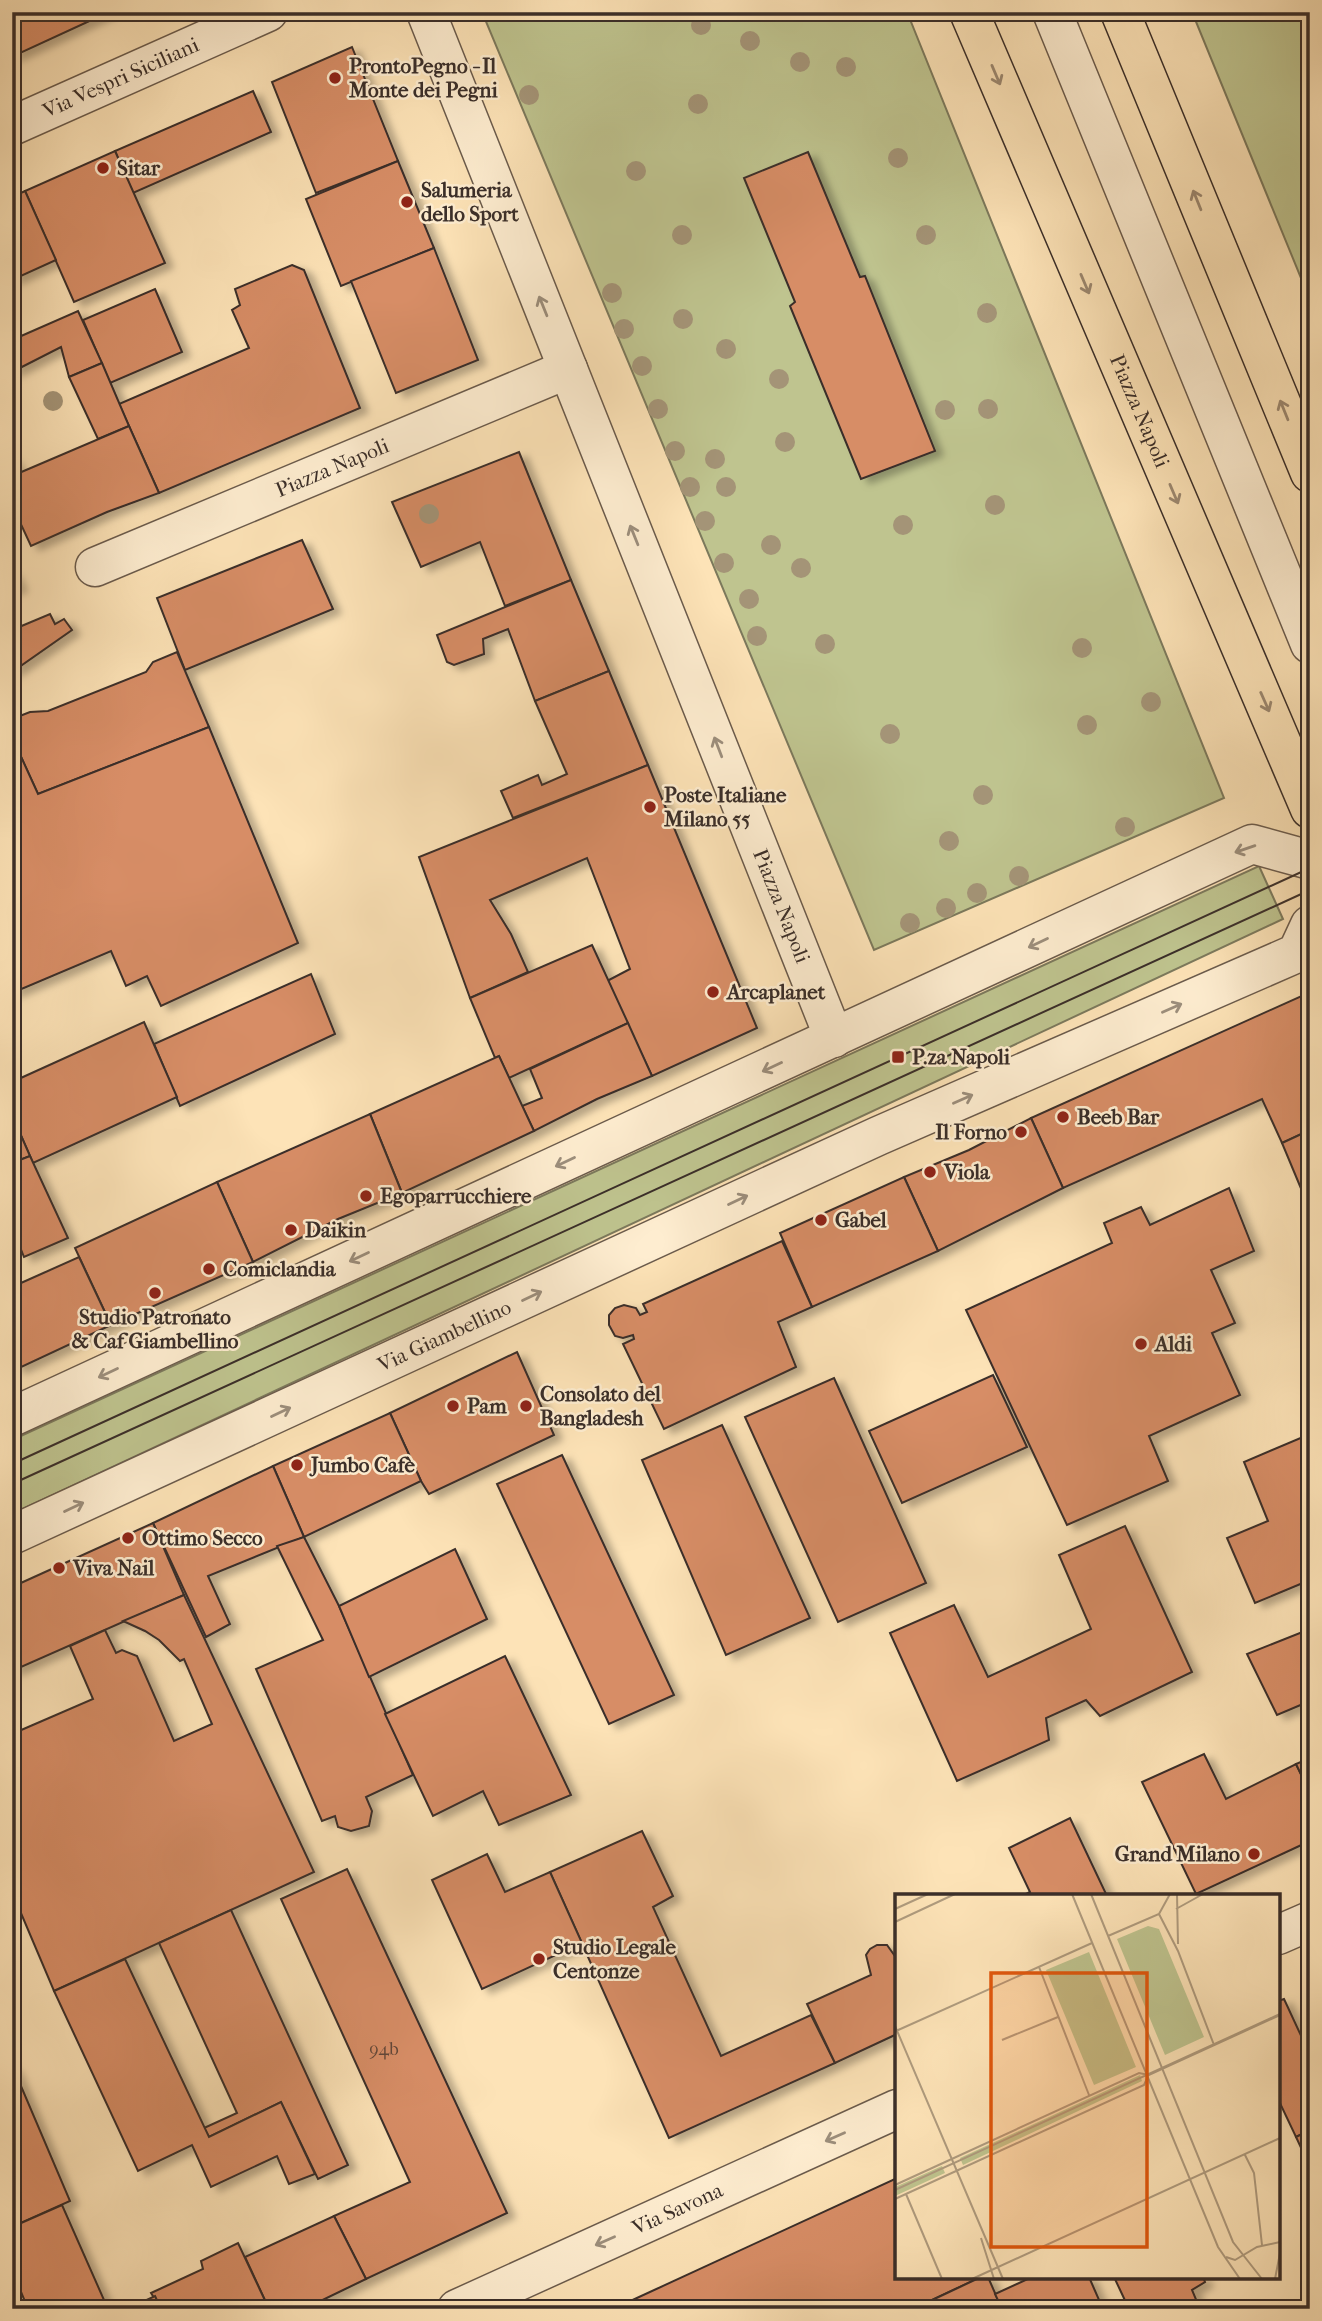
<svg xmlns="http://www.w3.org/2000/svg" width="1322" height="2321" font-family="'IM FELL French Canon',serif">
<style>
.green{fill:#bfc48f;stroke:#7c795c;stroke-width:2}
.building{fill:#d78d66;stroke:#3a2e29;stroke-width:2;filter:url(#shadow)}
.lines{fill:none;stroke-linecap:round;stroke-linejoin:round}
.minor-casing{stroke:#6b5b4c;stroke-width:41}
.major-casing{stroke:#3a2e29;stroke-width:41}
.minor{stroke:#feedd0;stroke-width:38}
.major{stroke:#fde3b7;stroke-width:38}
.tram{stroke:#3a2e29;stroke-width:2}
.tree{fill:#a49477}
.oneway{stroke:#9c8870}
.oneway2{stroke:#9c8e7c}
.poi-dot{fill:#8f2418;stroke:#feedd0;stroke-width:2.5}
.labels{text-anchor:middle;dominant-baseline:central;stroke-width:5;stroke-linejoin:round;paint-order:stroke}
.number-label{font-size:18px;fill:#614638}
.poi-label{font-size:21px;font-weight:bold;fill:#3a2e29;stroke:#feedd0;text-anchor:start}
.street-label{font-size:21px;fill:#3a2e29;stroke:#feedd0}
.inset-road{fill:none;stroke:#af9b7e;stroke-width:2}
.view{fill:#df570d;fill-opacity:0.15;stroke:#df570d;stroke-width:3.5}
.inset-edge{fill:none;stroke:#3a2e29;stroke-width:3.5}
</style>
<defs>
<filter id="shadow"><feDropShadow dx="8" dy="4.5" stdDeviation="3.5" flood-color="#0004"/></filter>
</defs>
<rect width="100%" height="100%" fill="#fde3b7"/>
<filter id="stains"><feTurbulence type="fractalNoise" baseFrequency=".00286" numOctaves="4"/><feColorMatrix values="0 0 0 0 .2 0 0 0 0 .09 0 0 0 0 .02 0 0 0 .5 -.17"/></filter>
<radialGradient id="worn" r=".72"><stop offset=".6" stop-color="#630" stop-opacity="0"/><stop offset="1" stop-color="#630" stop-opacity=".3"/></radialGradient>
<g class="green">
<polygon points="482,12 907,12 1224,798 874,950"/>
<polygon points="1192,12 1310,12 1310,300"/>
<polygon points="1259,866 1283,919 12,1514 12,1440"/>
</g>
<g class="building">
<polygon points="12,12 109,12 18,54 12,40"/>
<polygon points="12,40 18,54 12,57"/>
<polygon points="352,47 398,161 316,193 272,82"/>
<polygon points="253,91 271,132 133,193 115,151"/>
<polygon points="115,151 165,263 74,302 25,191"/>
<polygon points="808,152 860,277 865,276 935,451 861,479 790,306 795,302 744,178"/>
<polygon points="398,161 434,248 341,286 306,199"/>
<polygon points="25,191 56,260 12,280 12,197"/>
<polygon points="434,248 478,360 396,393 351,281"/>
<polygon points="292,265 304,270 360,408 159,493 119,404 249,348 232,310 240,305 235,289"/>
<polygon points="155,289 182,352 110,383 83,320"/>
<polygon points="78,311 102,363 69,377 61,347 12,372 12,340"/>
<polygon points="102,363 129,426 98,439 69,377"/>
<polygon points="129,426 159,493 107,512 31,546 12,505 12,476"/>
<polygon points="519,452 571,580 505,606 480,542 421,567 392,502"/>
<polygon points="12,457 19,473 12,476"/>
<polygon points="302,540 333,609 185,670 157,598"/>
<polygon points="12,571 19,587 12,590"/>
<polygon points="571,580 609,671 535,701 508,629 483,639 484,654 454,665 447,662 437,635"/>
<polygon points="50,614 55,624 64,619 72,630 12,672 12,630"/>
<polygon points="177,652 209,727 38,794 12,737 12,719 30,712 48,711 146,672 153,662"/>
<polygon points="609,671 648,765 513,818 501,791 538,775 542,785 567,774 535,701"/>
<polygon points="209,727 298,943 161,1006 147,976 126,986 111,951 12,993 12,737 38,794"/>
<polygon points="648,765 757,1028 652,1076 607,981 630,969 587,858 490,900 511,934 528,972 470,998 419,857"/>
<polygon points="592,945 628,1023 509,1078 499,1056 495,1058 470,998"/>
<polygon points="311,974 335,1034 180,1106 154,1044"/>
<polygon points="1306,994 1310,1004 1310,1130 1282,1143 1262,1099 1063,1188 1031,1118"/>
<polygon points="144,1022 177,1097 33,1163 12,1115 12,1082"/>
<polygon points="628,1023 652,1076 597,1099 534,1131 522,1106 542,1098 530,1069"/>
<polygon points="499,1056 534,1131 402,1193 370,1114"/>
<polygon points="370,1114 402,1193 338,1219 253,1262 217,1182"/>
<polygon points="12,1115 30,1156 12,1163"/>
<polygon points="1031,1118 1063,1188 938,1251 904,1177 969,1150"/>
<polygon points="1310,1130 1310,1210 1282,1143"/>
<polygon points="30,1156 68,1238 24,1257 12,1227 12,1163"/>
<polygon points="904,1177 938,1251 812,1307 780,1233"/>
<polygon points="217,1182 253,1262 111,1325 75,1248"/>
<polygon points="1229,1188 1254,1251 1211,1270 1235,1323 1212,1333 1240,1395 1149,1436 1168,1481 1067,1525 966,1310 1112,1243 1104,1223 1141,1207 1150,1225"/>
<polygon points="782,1241 812,1307 778,1322 796,1367 664,1429 623,1344 634,1339 633,1335 623,1338 615,1336 609,1325 609,1315 615,1308 624,1305 636,1308 640,1315 647,1312 643,1304"/>
<polygon points="79,1257 111,1325 17,1369 12,1359 12,1287"/>
<polygon points="517,1352 554,1435 429,1494 421,1481 390,1413"/>
<polygon points="993,1375 1027,1447 902,1503 869,1431"/>
<polygon points="834,1378 926,1583 838,1622 745,1417"/>
<polygon points="390,1413 421,1481 304,1537 273,1466"/>
<polygon points="722,1425 810,1618 726,1655 642,1460"/>
<polygon points="1310,1434 1310,1580 1255,1603 1227,1538 1268,1521 1244,1462"/>
<polygon points="562,1455 674,1695 609,1724 497,1484"/>
<polygon points="273,1466 304,1537 208,1576 230,1624 206,1637 153,1523"/>
<polygon points="153,1523 184,1595 12,1671 12,1587"/>
<polygon points="1125,1526 1192,1672 1100,1716 1086,1700 1046,1718 1049,1740 957,1781 890,1633 954,1605 988,1677 1091,1629 1059,1555"/>
<polygon points="304,1537 339,1606 413,1775 366,1797 372,1811 369,1826 351,1831 338,1827 335,1816 322,1821 256,1669 323,1640 277,1546"/>
<polygon points="455,1549 487,1619 369,1677 339,1606"/>
<polygon points="184,1595 314,1872 54,1991 12,1892 12,1734 93,1699 70,1646 105,1630 116,1653 122,1650 137,1656 174,1741 212,1724 184,1659 180,1661 159,1640 145,1631 123,1621"/>
<polygon points="1310,1629 1310,1701 1277,1715 1247,1654"/>
<polygon points="505,1656 571,1795 499,1825 483,1791 433,1816 385,1714"/>
<polygon points="1204,1754 1226,1799 1296,1764 1310,1793 1310,1841 1196,1894 1142,1782"/>
<polygon points="1310,1758 1310,1793 1296,1764"/>
<polygon points="1070,1818 1107,1896 1022,1896 1030,1892 1009,1848"/>
<polygon points="642,1831 673,1896 653,1907 721,2056 811,2015 835,2063 669,2138 550,1872"/>
<polygon points="487,1854 505,1892 550,1872 582,1943 482,1989 432,1880"/>
<polygon points="347,1869 507,2213 366,2279 334,2216 410,2182 281,1899"/>
<polygon points="231,1910 348,2165 318,2179 281,2102 209,2137 204,2128 237,2113 159,1943"/>
<polygon points="877,1945 887,1945 897,1959 897,2034 835,2063 807,2004 871,1975 866,1955 870,1949"/>
<polygon points="125,1959 209,2137 281,2102 315,2174 289,2184 277,2156 211,2187 192,2145 138,2171 54,1991"/>
<polygon points="1284,1999 1310,2055 1310,2130 1296,2137 1278,2099 1278,2001"/>
<polygon points="12,2065 70,2201 12,2227"/>
<polygon points="1310,2130 1310,2167 1296,2137"/>
<polygon points="897,2178 897,2277 981,2277 913,2309 613,2309"/>
<polygon points="62,2205 108,2309 28,2309 12,2270 12,2227"/>
<polygon points="334,2216 366,2279 304,2309 269,2309 245,2257"/>
<polygon points="238,2243 269,2309 161,2309 151,2293 203,2269 201,2261"/>
<polygon points="981,2277 988,2277 1002,2309 913,2309"/>
<polygon points="1032,2277 1089,2277 1103,2309 1002,2309 995,2294"/>
<polygon points="1114,2277 1203,2277 1205,2282 1192,2290 1200,2309 1129,2309"/>
<polygon points="155,2296 161,2309 127,2309"/>
</g>
<g class="lines">
<defs>
<g id="minor">
<path id="s1" d="M426,12L834,1038"/>
<polyline points="1052,12 1310,644"/>
<path id="s2" d="M12,126L268,12"/>
<path id="s3" d="M95,567L568,369"/>
<polyline points="12,1417 1252,844 1310,860"/>
<path id="s4" d="M12,1535L878,1136L1297,953L1310,925"/>
<polyline points="1278,1935 1310,1921"/>
<path id="s5" d="M457,2309L897,2109"/>
</g>
<g id="major">
<path id="s6" d="M969,12L1310,809"/>
<polyline points="1120,12 1310,473"/>
</g>
</defs>
<use href="#minor" class="minor-casing"/>
<use href="#major" class="major-casing"/>
<use href="#minor" class="minor"/>
<use href="#major" class="major"/>
<g class="tram">
<polyline points="12,1464 1310,868"/>
<polyline points="12,1484 1310,890"/>
</g>
</g>
<g class="tree">
<circle cx="701" cy="25" r="10"/>
<circle cx="750" cy="41" r="10"/>
<circle cx="800" cy="62" r="10"/>
<circle cx="846" cy="67" r="10"/>
<circle cx="529" cy="95" r="10"/>
<circle cx="698" cy="104" r="10"/>
<circle cx="898" cy="158" r="10"/>
<circle cx="636" cy="171" r="10"/>
<circle cx="682" cy="235" r="10"/>
<circle cx="926" cy="235" r="10"/>
<circle cx="612" cy="293" r="10"/>
<circle cx="987" cy="313" r="10"/>
<circle cx="683" cy="319" r="10"/>
<circle cx="624" cy="329" r="10"/>
<circle cx="726" cy="349" r="10"/>
<circle cx="642" cy="366" r="10"/>
<circle cx="779" cy="379" r="10"/>
<circle cx="53" cy="401" r="10"/>
<circle cx="658" cy="409" r="10"/>
<circle cx="988" cy="409" r="10"/>
<circle cx="945" cy="410" r="10"/>
<circle cx="785" cy="442" r="10"/>
<circle cx="675" cy="451" r="10"/>
<circle cx="715" cy="459" r="10"/>
<circle cx="690" cy="487" r="10"/>
<circle cx="726" cy="487" r="10"/>
<circle cx="995" cy="505" r="10"/>
<circle cx="429" cy="514" r="10"/>
<circle cx="705" cy="521" r="10"/>
<circle cx="903" cy="525" r="10"/>
<circle cx="771" cy="545" r="10"/>
<circle cx="724" cy="563" r="10"/>
<circle cx="801" cy="568" r="10"/>
<circle cx="749" cy="599" r="10"/>
<circle cx="757" cy="636" r="10"/>
<circle cx="825" cy="644" r="10"/>
<circle cx="1082" cy="648" r="10"/>
<circle cx="1151" cy="702" r="10"/>
<circle cx="1087" cy="725" r="10"/>
<circle cx="890" cy="734" r="10"/>
<circle cx="983" cy="795" r="10"/>
<circle cx="1125" cy="827" r="10"/>
<circle cx="949" cy="841" r="10"/>
<circle cx="1019" cy="876" r="10"/>
<circle cx="977" cy="893" r="10"/>
<circle cx="946" cy="908" r="10"/>
<circle cx="910" cy="923" r="10"/>
</g>
<defs><path id="oneway-shaft" d="M-6 0H5M1.5-3L5.5 0L1.5 3" fill="none" stroke-width="1.6" stroke-linecap="round" stroke-linejoin="round" transform="scale(1.75)"/></defs>
<g class="oneway">
<use href="#oneway-shaft" transform="translate(996 75) rotate(67)"/>
<use href="#oneway-shaft" transform="translate(1197 200) rotate(-112)"/>
<use href="#oneway-shaft" transform="translate(1085 284) rotate(67)"/>
<use href="#oneway-shaft" transform="translate(1284 410) rotate(-112)"/>
<use href="#oneway-shaft" transform="translate(1174 494) rotate(67)"/>
<use href="#oneway-shaft" transform="translate(1265 702) rotate(66)"/>
</g>
<g class="oneway2">
<use href="#oneway-shaft" transform="translate(543 306) rotate(-112)"/>
<use href="#oneway-shaft" transform="translate(634 535) rotate(-112)"/>
<use href="#oneway-shaft" transform="translate(718 747) rotate(-111)"/>
<use href="#oneway-shaft" transform="translate(1245 849) rotate(161)"/>
<use href="#oneway-shaft" transform="translate(1038 943) rotate(155)"/>
<use href="#oneway-shaft" transform="translate(1172 1008) rotate(-24)"/>
<use href="#oneway-shaft" transform="translate(772 1067) rotate(155)"/>
<use href="#oneway-shaft" transform="translate(963 1099) rotate(-24)"/>
<use href="#oneway-shaft" transform="translate(565 1162) rotate(155)"/>
<use href="#oneway-shaft" transform="translate(738 1200) rotate(-25)"/>
<use href="#oneway-shaft" transform="translate(359 1257) rotate(155)"/>
<use href="#oneway-shaft" transform="translate(532 1296) rotate(-25)"/>
<use href="#oneway-shaft" transform="translate(108 1373) rotate(155)"/>
<use href="#oneway-shaft" transform="translate(281 1412) rotate(-25)"/>
<use href="#oneway-shaft" transform="translate(74 1507) rotate(-25)"/>
<use href="#oneway-shaft" transform="translate(835 2137) rotate(156)"/>
<use href="#oneway-shaft" transform="translate(605 2241) rotate(156)"/>
</g>
<g class="poi-dot">
<circle cx="335" cy="78" r="7"/>
<circle cx="103" cy="168" r="7"/>
<circle cx="407" cy="202" r="7"/>
<circle cx="650" cy="807" r="7"/>
<circle cx="713" cy="992" r="7"/>
<rect x="891" y="1050" width="14" height="14" rx="3.5"/>
<circle cx="1063" cy="1117" r="7"/>
<circle cx="1021" cy="1132" r="7"/>
<circle cx="930" cy="1172" r="7"/>
<circle cx="366" cy="1196" r="7"/>
<circle cx="821" cy="1220" r="7"/>
<circle cx="291" cy="1230" r="7"/>
<circle cx="209" cy="1269" r="7"/>
<circle cx="155" cy="1293" r="7"/>
<circle cx="1141" cy="1344" r="7"/>
<circle cx="453" cy="1406" r="7"/>
<circle cx="526" cy="1406" r="7"/>
<circle cx="297" cy="1465" r="7"/>
<circle cx="128" cy="1538" r="7"/>
<circle cx="59" cy="1568" r="7"/>
<circle cx="1254" cy="1854" r="7"/>
<circle cx="539" cy="1959" r="7"/>
</g>
<g class="labels">
<g class="number-label">
<text x="384" y="2049">94b</text>
</g>
<g class="poi-label">
<text x="349" y="66">ProntoPegno - Il<tspan x="349" dy="24">Monte dei Pegni</tspan></text>
<text x="117" y="168">Sitar</text>
<text x="421" y="190">Salumeria<tspan x="421" dy="24">dello Sport</tspan></text>
<text x="664" y="795">Poste Italiane<tspan x="664" dy="24">Milano 55</tspan></text>
<text x="727" y="992">Arcaplanet</text>
<text x="912" y="1057">P.za Napoli</text>
<text x="1077" y="1117">Beeb Bar</text>
<text x="1007" y="1132" text-anchor="end">Il Forno</text>
<text x="944" y="1172">Viola</text>
<text x="380" y="1196">Egoparrucchiere</text>
<text x="835" y="1220">Gabel</text>
<text x="305" y="1230">Daikin</text>
<text x="223" y="1269">Comiclandia</text>
<text x="155" y="1317" text-anchor="middle">Studio Patronato<tspan x="155" dy="24">&amp; Caf Giambellino</tspan></text>
<text x="1155" y="1344">Aldi</text>
<text x="540" y="1394">Consolato del<tspan x="540" dy="24">Bangladesh</tspan></text>
<text x="467" y="1406">Pam</text>
<text x="311" y="1465">Jumbo Cafè</text>
<text x="142" y="1538">Ottimo Secco</text>
<text x="73" y="1568">Viva Nail</text>
<text x="1240" y="1854" text-anchor="end">Grand Milano</text>
<text x="553" y="1947">Studio Legale<tspan x="553" dy="24">Centonze</tspan></text>
</g>
<g class="street-label">
<text stroke="none"><textPath href="#s2" startOffset="119">Via Vespri Siciliani</textPath></text>
<text stroke="none"><textPath href="#s6" startOffset="434">Piazza Napoli</textPath></text>
<text stroke="none"><textPath href="#s3" startOffset="257">Piazza Napoli</textPath></text>
<text stroke="none"><textPath href="#s1" startOffset="962">Piazza Napoli</textPath></text>
<text stroke="none"><textPath href="#s4" startOffset="476">Via Giambellino</textPath></text>
<text stroke="none"><textPath href="#s5" startOffset="242">Via Savona</textPath></text>
</g>
</g>
<g transform="translate(895 1894)">
<rect width="385" height="385" fill="#fde3b7"/>
<path d="M253,32L264,35L309,143L270,161L222,45ZM194,58L241,173L199,191L151,76ZM245,181L247,187L68,271L65,264ZM47,272L50,279L0,302V293Z" fill="#bfc48f"/>
<path class="inset-road" d="M177,0L323,353L345,385M196,0L338,348L367,385M282,0L283,50M0,15L33,0M281,15L308,0M264,20L283,57L319,151M0,28L60,0M213,42L264,20L275,0M144,73L194,201M0,132L108,385M1,137L197,49M107,146L163,123M350,261L359,279L367,351M0,291L244,179L254,181L385,121M0,296L385,120M11,300L47,385M0,305L249,191L253,182M86,344L99,385M331,363L340,366L362,353L385,348M77,385L385,244M380,385L385,359"/>
<path class="view" d="M96,79H252V353H96Z"/>
<rect width="385" height="385" class="inset-edge"/>
</g>
<rect width="1322" height="2321" fill="none" stroke="#fde3b7" stroke-width="42"/>
<rect x="14" y="14" width="1294" height="2293" fill="none" stroke="#3a2e29" stroke-width="3.5"/>
<rect x="21" y="21" width="1280" height="2279" fill="none" stroke="#3a2e29" stroke-width="2"/>
<rect width="100%" height="100%" filter="url(#stains)"/>
<rect width="100%" height="100%" fill="url(#worn)"/>
</svg>
